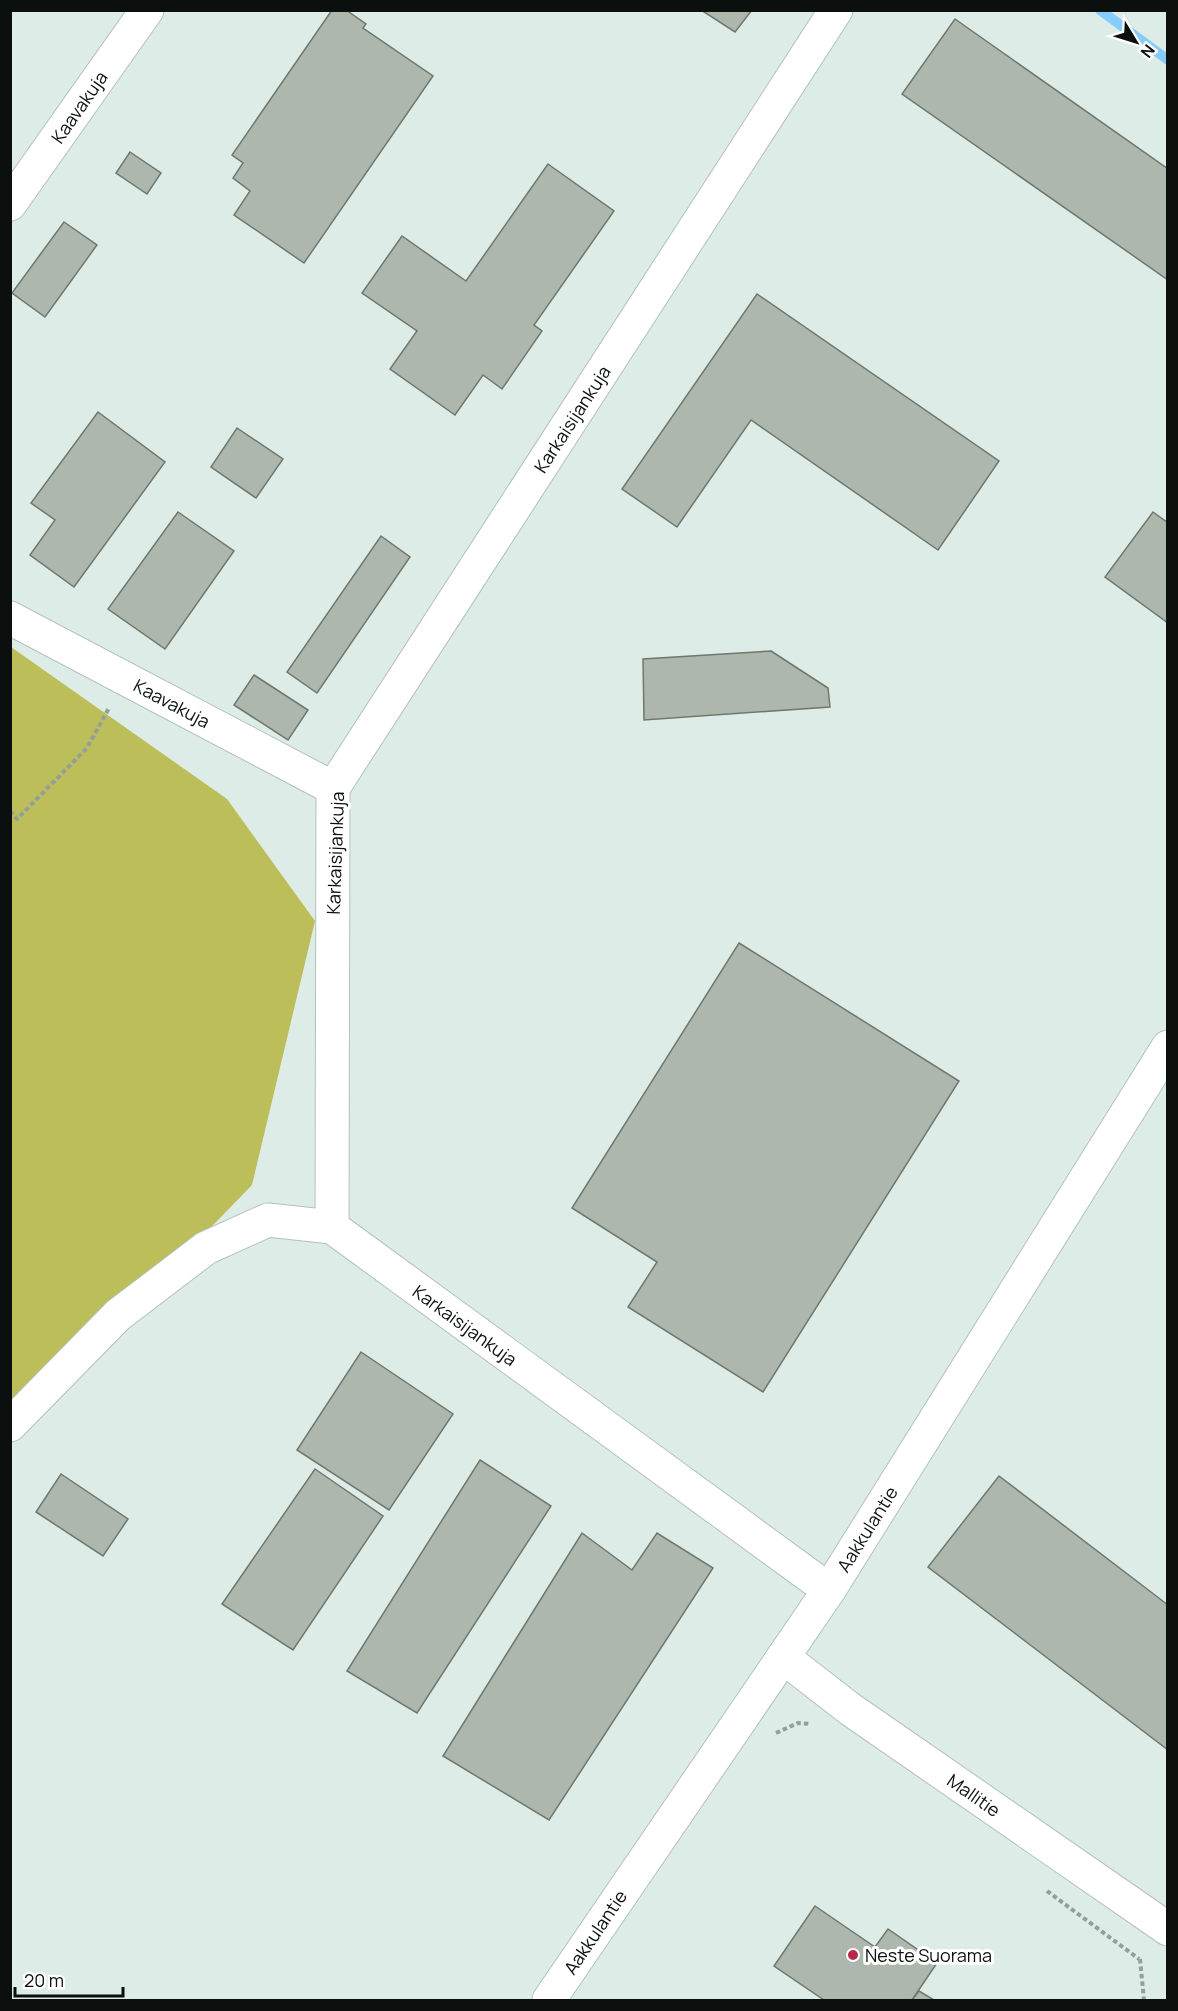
<svg xmlns="http://www.w3.org/2000/svg" width="1178" height="2011" font-family="Manrope,sans-serif">
<style>
.forest{fill:#bcbe59}
.lines{fill:none;stroke-linecap:round;stroke-linejoin:round}
.stream{stroke:#86cdfe;stroke-width:10}
.building{fill:#aeb7ad;stroke:#6f776e;stroke-width:1.5}
.street-casing{stroke:#b3c1bd;stroke-width:35}
.secondary-casing{stroke:#b3c1bd;stroke-width:35}
.path{stroke:#939f9b;stroke-width:4;stroke-dasharray:4.5 3;stroke-linecap:butt}
.street{stroke:#fff;stroke-width:33}
.secondary{stroke:#fff;stroke-width:33}
.poi-dot{fill:#b8274a;stroke:#fff;stroke-width:2}
.labels{text-anchor:middle;dominant-baseline:central;stroke-width:6;stroke-linejoin:round;paint-order:stroke}
.street-label{font-size:18px;fill:#0b100f;stroke:#fff}
.poi-label{font-size:18px;fill:#0b100f;stroke:#fff;text-anchor:start}
</style>
<rect width="100%" height="100%" fill="#ddece7"/>
<polygon class="forest" points="11,647 227,799 315,921 252,1185 11,1433"/>
<g class="lines">
<polyline class="stream" points="1100,10 1168,60"/>
</g>
<g class="building">
<polygon points="332,10 346,10 366,24 363,28 433,76 304,263 234,215 250,191 233,178 243,163 232,155"/>
<polygon points="701,10 752,10 735,32"/>
<polygon points="955,19 1168,169 1168,280 902,94"/>
<polygon points="130,152 161,173 147,194 116,173"/>
<polygon points="548,164 614,211 534,325 542,331 502,389 483,375 455,415 390,369 417,331 362,293 402,236 466,281"/>
<polygon points="64,222 97,245 45,317 12,293"/>
<polygon points="757,294 999,461 938,550 751,420 677,527 622,489"/>
<polygon points="98,412 165,462 74,587 30,555 55,520 31,503"/>
<polygon points="237,428 283,459 256,498 211,467"/>
<polygon points="178,512 234,551 165,649 108,609"/>
<polygon points="1153,512 1168,523 1168,623 1105,577"/>
<polygon points="381,536 410,557 317,693 287,672"/>
<polygon points="771,651 828,688 830,707 644,720 643,659"/>
<polygon points="254,675 308,710 288,740 234,705"/>
<polygon points="739,943 959,1081 763,1392 628,1307 657,1262 572,1208"/>
<polygon points="361,1352 453,1414 389,1510 297,1450"/>
<polygon points="480,1460 551,1506 417,1713 347,1671"/>
<polygon points="315,1469 383,1516 293,1650 222,1604"/>
<polygon points="61,1474 128,1519 103,1556 36,1512"/>
<polygon points="999,1476 1168,1605 1168,1750 928,1567"/>
<polygon points="582,1533 632,1570 657,1533 713,1568 549,1820 443,1756"/>
<polygon points="815,1906 875,1947 888,1929 937,1963 912,2000 824,2000 774,1966"/>
<polygon points="919,1991 934,2000 912,2000"/>
</g>
<g class="lines">
<defs>
<g id="street">
<polyline points="10,204 147,10"/>
<polyline points="10,618 333,788"/>
<polyline points="10,1425 118,1315 206,1248 268,1220 332,1227"/>
<polyline points="829,1590 332,1227 333,788 836,10"/>
</g>
<g id="secondary">
<polyline points="783,1657 850,1709 1168,1929"/>
<polyline points="549,2000 829,1590 1168,1047"/>
</g>
</defs>
<use href="#street" class="street-casing"/>
<use href="#secondary" class="secondary-casing"/>
<g class="path">
<polyline points="10,811 17,819 87,748 109,708"/>
<polyline points="776,1733 798,1723 811,1724"/>
<polyline points="1047,1891 1139,1959"/>
<polyline points="1140,1959 1144,2000"/>
</g>
<use href="#street" class="street"/>
<use href="#secondary" class="secondary"/>
</g>
<circle class="poi-dot" cx="853" cy="1955" r="6"/>
<g class="labels">
<g class="street-label">
<text transform="translate(79 107) rotate(-55)">Kaavakuja</text>
<text transform="translate(572 419) rotate(-57)">Karkaisijankuja</text>
<text transform="translate(172 703) rotate(28)">Kaavakuja</text>
<text transform="translate(335 853) rotate(-88)">Karkaisijankuja</text>
<text transform="translate(465 1325) rotate(36)">Karkaisijankuja</text>
<text transform="translate(867 1529) rotate(-58)">Aakkulantie</text>
<text transform="translate(974 1795) rotate(35)">Mallitie</text>
<text transform="translate(595 1932) rotate(-56)">Aakkulantie</text>
</g>
<g class="poi-label">
<text x="865" y="1955">Neste Suorama</text>
</g>
</g>
<rect width="1178" height="2011" fill="none" stroke="#0b100f" stroke-width="24"/>
<g transform="translate(1136 42) rotate(128)" stroke="#ffffff" stroke-width="4.5" paint-order="stroke">
<path d="M0-4.5L10 22L0 15L-10 22Z" fill="#0b100f"/>
<text y="-9" font-size="16" font-weight="bold" text-anchor="middle" fill="#0b100f">N</text>
</g>
<path d="M15 1987v9h108v-9" fill="none" stroke="#0b100f" stroke-width="3"/>
<text x="24" y="1987" font-size="18" fill="#0b100f" stroke="#ffffff" stroke-width="4.5" paint-order="stroke">20 m</text>
</svg>
